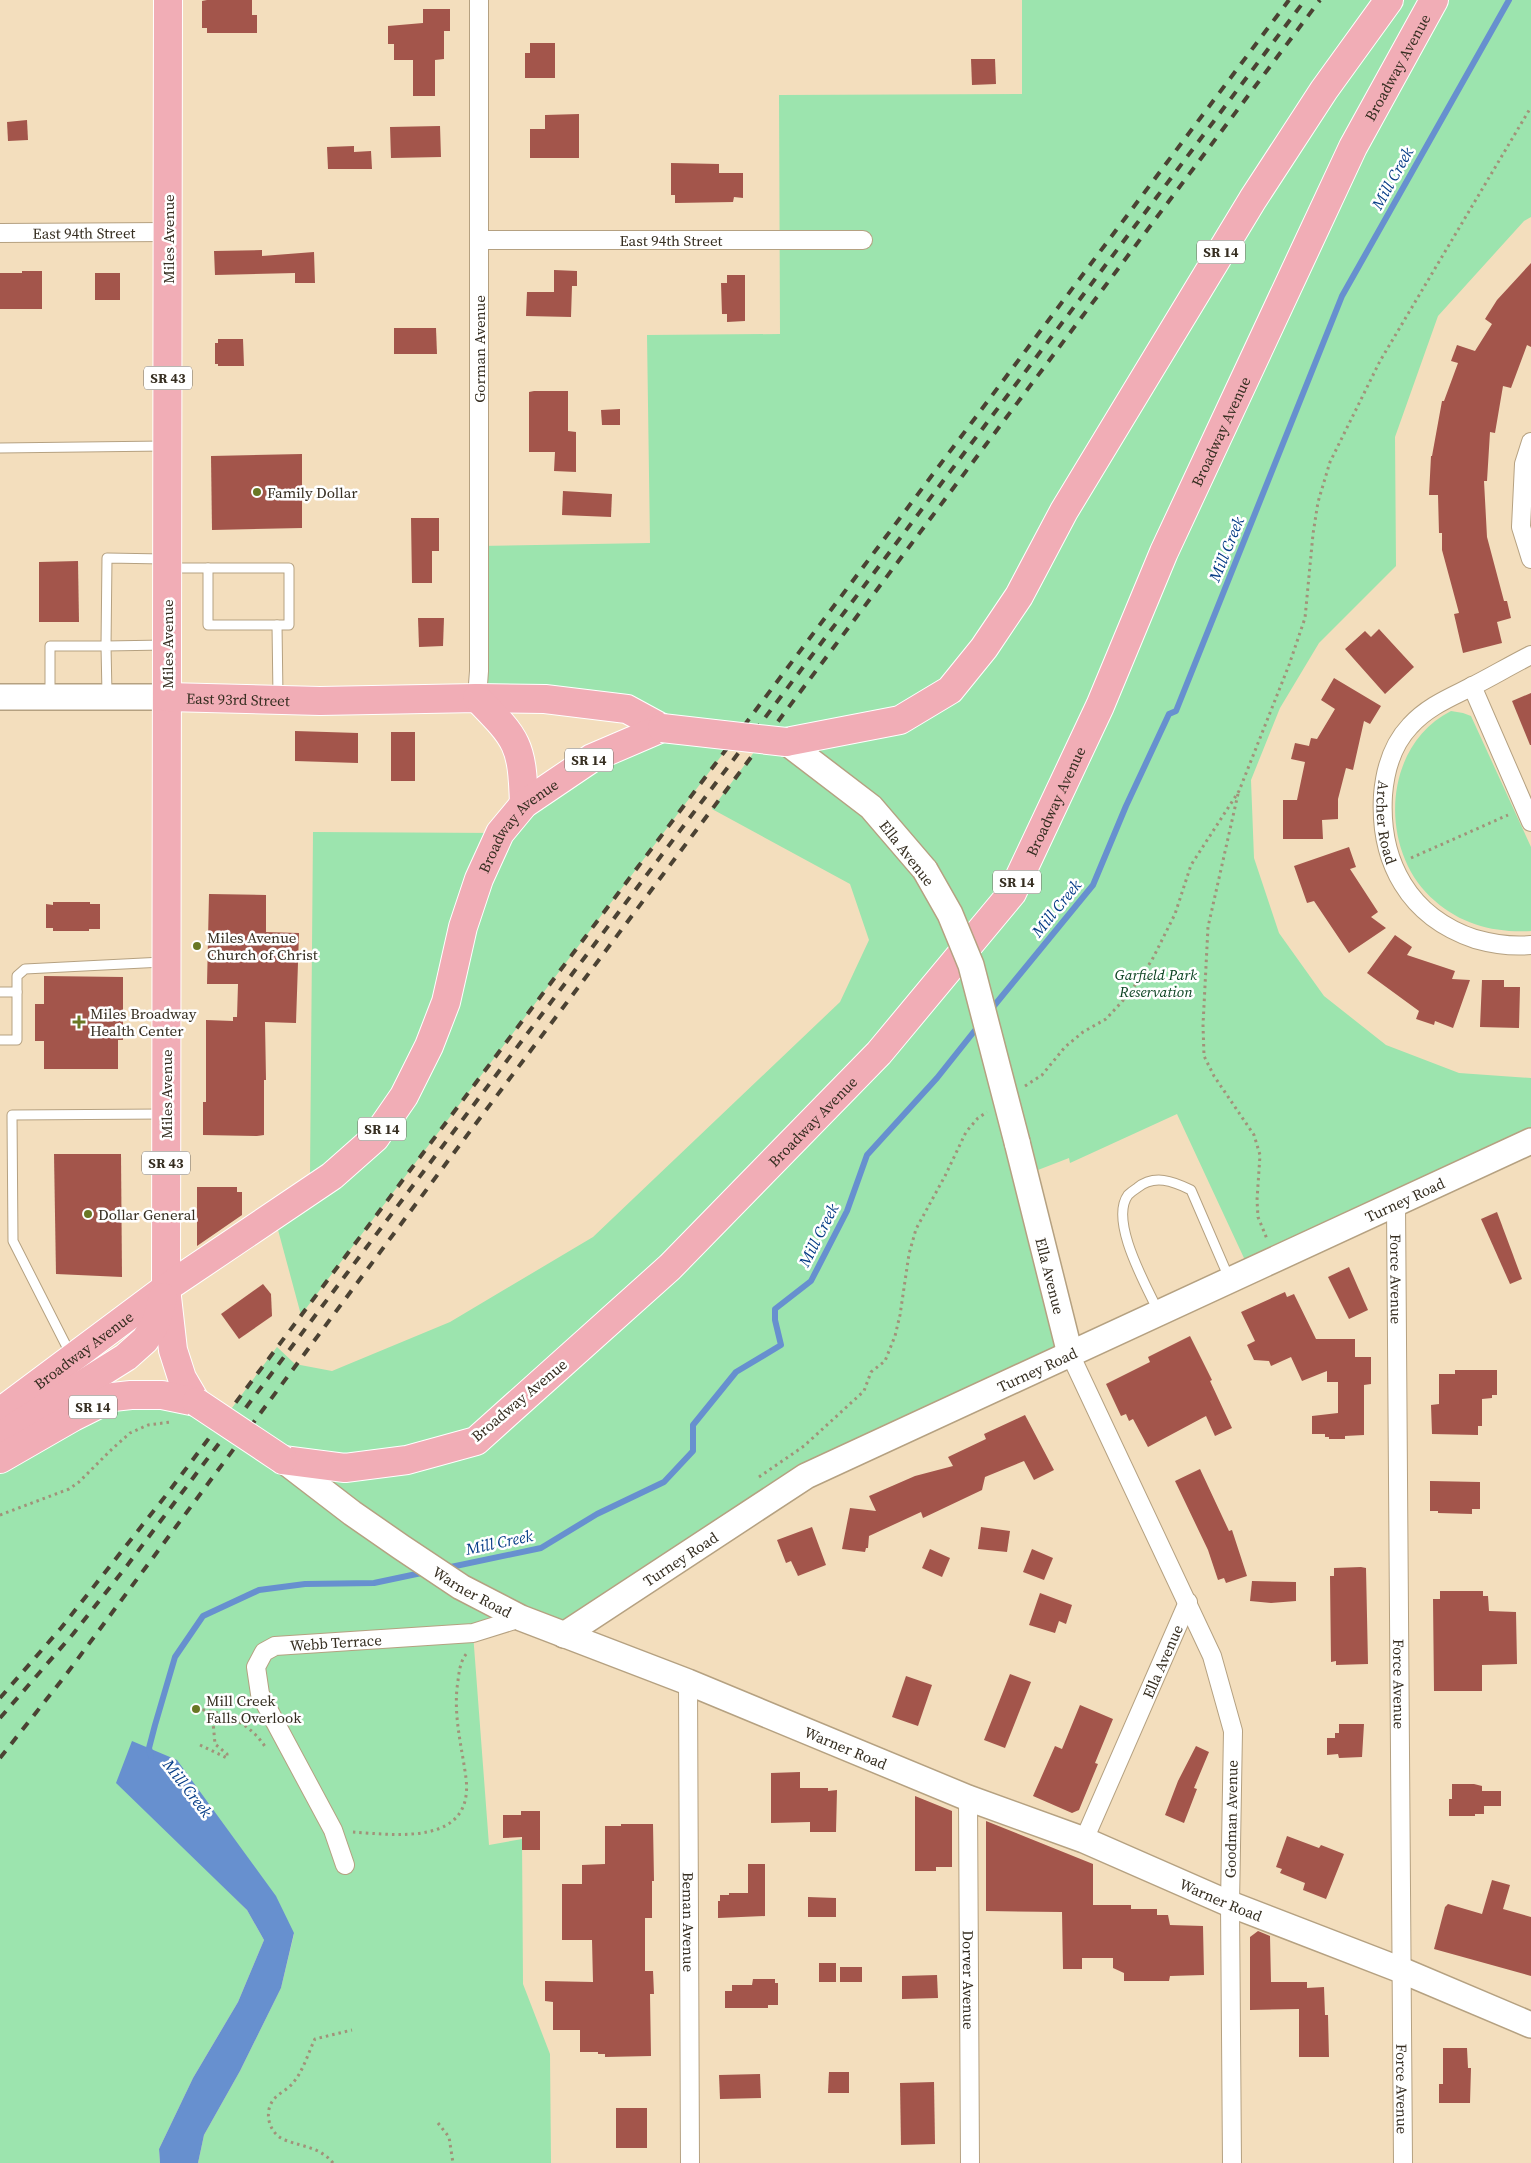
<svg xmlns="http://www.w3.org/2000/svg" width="1531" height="2163" font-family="'Source Serif 4',serif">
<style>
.green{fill:#9ce4ae}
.water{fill:#6790cf}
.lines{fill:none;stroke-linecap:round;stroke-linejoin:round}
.stream{stroke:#6790cf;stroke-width:6}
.building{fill:#a3554b}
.service-casing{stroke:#b5a181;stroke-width:11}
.minor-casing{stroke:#b5a181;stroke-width:20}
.secondary-casing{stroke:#b5a181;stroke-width:28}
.primary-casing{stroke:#fff;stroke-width:30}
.path{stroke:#a19279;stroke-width:3;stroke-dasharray:2.5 4;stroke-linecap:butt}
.service{stroke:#fff;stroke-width:9}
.minor{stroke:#fff;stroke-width:18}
.secondary{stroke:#fff;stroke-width:25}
.primary{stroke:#f1adb6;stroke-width:28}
.rail{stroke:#4b4233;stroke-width:4;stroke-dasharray:9 9;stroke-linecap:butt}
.secondary-bridge-casing{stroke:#b5a181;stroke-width:28;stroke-linecap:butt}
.primary-bridge-casing{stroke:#fff;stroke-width:30;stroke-linecap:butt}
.secondary-bridge{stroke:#fff;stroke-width:25}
.primary-bridge{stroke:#f1adb6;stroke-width:28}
.poi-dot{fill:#697724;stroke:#fff;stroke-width:2}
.labels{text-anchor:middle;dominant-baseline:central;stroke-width:5;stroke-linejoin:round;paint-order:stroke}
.shield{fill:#fff;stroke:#726d64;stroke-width:1}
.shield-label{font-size:14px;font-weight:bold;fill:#362e21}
.street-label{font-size:15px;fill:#362e21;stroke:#fff}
.poi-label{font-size:15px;fill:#362e21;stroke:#fff;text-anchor:start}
.park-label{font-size:15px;font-style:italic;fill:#09411f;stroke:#fff}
.water-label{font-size:16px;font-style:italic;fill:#063c86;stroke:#fff}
</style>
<rect width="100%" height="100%" fill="#f3debd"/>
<g class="green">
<polygon points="1022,0 1531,0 1531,217 1524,221 1438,316 1395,437 1396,566 1319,643 1280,708 1251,780 1254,858 1279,933 1324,996 1386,1045 1459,1073 1531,1078 1531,1141 1250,1271 1177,1114 1070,1163 1069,1158 1025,1175 1070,1354 806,1476 564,1635 521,1618 473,1633 489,1845 522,1839 523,1984 550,2054 551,2163 198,2163 204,2135 240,2071 281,1988 294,1934 217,1880 247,1910 264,1940 238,2002 193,2078 159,2149 160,2163 0,2163 0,1459 113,1397 223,1420 277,1347 295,1364 332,1371 450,1322 593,1237 840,1002 869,940 850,884 712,809 763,740 737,735 301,1315 274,1215 310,1176 313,832 500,833 661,728 477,698 479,546 650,543 647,335 780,334 779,95 1022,94"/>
<path d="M1451,711L1463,713L1471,716L1531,847V931C1496,933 1462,925 1435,901C1378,853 1381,746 1451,711Z"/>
</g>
<polygon class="water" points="132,1741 177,1760 276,1896 294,1933 281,1988 240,2071 204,2135 198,2163 160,2163 159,2149 193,2078 238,2002 264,1940 247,1910 116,1783"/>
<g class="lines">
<g class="stream">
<polyline points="989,1012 1093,885 1126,806 1169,714 1176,711 1342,296 1509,0"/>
<polyline points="446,1568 541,1548 597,1514 664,1482 693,1451 693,1425 736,1372 781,1345 775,1320 775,1309 811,1281 847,1211 867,1155 937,1078 980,1024"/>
<polyline points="151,1756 149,1748 155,1725 175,1657 203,1616 259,1590 305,1584 374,1583 426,1572"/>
</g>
</g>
<g class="building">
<polygon points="207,0 252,0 252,15 257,15 257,33 207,33 207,28 202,28 202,1"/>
<polygon points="423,9 450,9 450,31 444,31 444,59 435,60 435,96 413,96 413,60 394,60 394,44 388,44 388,26 423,23"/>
<polygon points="530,43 555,43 555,78 525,78 525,53 530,53"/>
<polygon points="971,59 995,59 996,84 972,85"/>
<polygon points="579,114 579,158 530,158 530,129 545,129 545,115"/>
<polygon points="27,120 28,140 8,141 7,122"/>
<polygon points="440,126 441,157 391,158 390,127"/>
<polygon points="354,146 354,152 371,151 372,169 328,169 327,147"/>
<polygon points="671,163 719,164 719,173 743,173 743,198 734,197 733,202 675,203 675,195 671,195"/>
<polygon points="262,250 262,256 314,252 315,283 295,283 295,273 215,275 214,251"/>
<polygon points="1531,263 1531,347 1527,345 1511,388 1503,386 1495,433 1490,432 1487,481 1484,481 1487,537 1504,601 1507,601 1511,618 1497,622 1502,643 1463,653 1454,614 1459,613 1442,550 1442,533 1439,533 1438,495 1429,495 1431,456 1432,456 1442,401 1444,401 1458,363 1451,361 1457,345 1475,351 1492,324 1485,319 1497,300"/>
<polygon points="554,270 577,271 577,286 572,286 571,317 526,316 527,292 554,292"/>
<polygon points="22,271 42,271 42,309 0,309 0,273 22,273"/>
<rect x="95" y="273" width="25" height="27"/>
<polygon points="727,275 745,275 745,321 727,322 727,314 722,314 721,283 727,283"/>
<polygon points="394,328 436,328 437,354 394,354"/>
<polygon points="218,339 243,339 244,366 218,366 218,364 215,364 215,343 218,343"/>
<polygon points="534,391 568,391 568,431 576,432 576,472 554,471 555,452 529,452 529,392"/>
<polygon points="620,409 620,425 602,425 601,410"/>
<polygon points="302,454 302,528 212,530 211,456"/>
<polygon points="563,491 612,494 611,517 562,515"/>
<polygon points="411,518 439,518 439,551 432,551 432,583 412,583"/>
<polygon points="78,561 79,622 39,622 39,562"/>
<polygon points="418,618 444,618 443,646 419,647"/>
<polygon points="1379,629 1414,667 1385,694 1345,649 1365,631 1371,637"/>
<polygon points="1334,678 1381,706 1370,724 1364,721 1353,770 1346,768 1338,799 1338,819 1322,820 1323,839 1283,839 1283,800 1297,800 1305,762 1291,759 1295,743 1309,746 1311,738 1317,739 1335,709 1321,700"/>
<polygon points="1531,693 1531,745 1530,745 1512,701"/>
<polygon points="295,731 358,733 358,763 295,761"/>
<rect x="391" y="732" width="24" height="49"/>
<polygon points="1349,847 1356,867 1350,869 1378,912 1371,917 1386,928 1349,953 1314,901 1307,903 1294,866"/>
<polygon points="209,894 266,895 266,932 299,933 296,1023 265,1022 266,1080 264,1080 264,1135 257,1136 203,1135 203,1102 206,1102 206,1020 233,1021 233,1017 237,1017 238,984 207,984"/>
<polygon points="53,902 90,902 90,904 100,904 100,929 89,929 89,931 53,931 53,928 46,928 46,904 53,905"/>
<polygon points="1395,935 1412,947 1407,955 1455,971 1452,979 1470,980 1453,1028 1435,1021 1434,1025 1416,1019 1419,1011 1367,973"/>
<polygon points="44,976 123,977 123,1040 118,1040 118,1069 44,1069 44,1041 35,1041 35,1004 44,1004"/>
<polygon points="1482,980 1504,980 1504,987 1520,987 1519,1028 1480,1027"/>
<polygon points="54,1154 121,1154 122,1277 56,1274"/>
<polygon points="197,1187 237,1187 237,1192 242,1192 242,1215 197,1246"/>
<polygon points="1497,1212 1522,1279 1510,1284 1481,1219"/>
<polygon points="1349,1267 1368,1310 1349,1319 1328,1277"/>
<polygon points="263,1284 271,1294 272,1316 239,1339 221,1314"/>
<polygon points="1285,1292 1287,1297 1294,1294 1316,1339 1355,1339 1355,1357 1371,1357 1371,1384 1364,1385 1364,1435 1345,1436 1345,1439 1329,1439 1329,1437 1325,1437 1325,1434 1312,1434 1312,1416 1338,1413 1338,1382 1327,1382 1327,1371 1302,1381 1291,1357 1271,1366 1269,1361 1254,1360 1247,1345 1255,1341 1241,1312"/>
<polygon points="1190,1336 1212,1380 1210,1381 1232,1428 1215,1436 1206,1416 1148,1447 1133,1419 1129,1421 1126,1414 1121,1416 1106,1384 1150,1362 1148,1357"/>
<polygon points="1455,1370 1497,1370 1497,1395 1492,1395 1492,1398 1482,1399 1482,1426 1478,1426 1478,1435 1432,1434 1431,1405 1439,1404 1439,1374 1455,1374"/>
<polygon points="1025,1415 1054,1470 1034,1480 1024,1461 985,1477 982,1490 923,1518 921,1512 869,1536 868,1548 866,1548 865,1552 842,1549 850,1508 876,1511 869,1496 915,1476 953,1466 948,1457 986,1439 984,1434"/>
<polygon points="1200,1469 1229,1531 1232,1530 1247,1576 1226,1583 1224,1578 1218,1580 1208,1550 1175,1481"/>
<polygon points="1430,1481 1480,1482 1480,1509 1472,1509 1472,1514 1438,1513 1438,1511 1430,1511"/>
<polygon points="812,1527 826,1565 798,1576 791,1561 786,1563 777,1540"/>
<polygon points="981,1527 1010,1531 1007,1552 978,1549"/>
<polygon points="930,1549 950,1558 942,1577 922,1568"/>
<polygon points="1032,1549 1053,1558 1044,1580 1023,1572"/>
<polygon points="1361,1567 1366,1568 1368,1664 1336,1665 1336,1661 1331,1662 1330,1576 1334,1576 1334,1568"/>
<polygon points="1252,1581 1296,1582 1296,1601 1271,1603 1250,1601"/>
<polygon points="1440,1591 1483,1591 1483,1596 1488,1596 1489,1611 1516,1612 1517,1664 1482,1665 1482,1691 1434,1691 1433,1599 1440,1599"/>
<polygon points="1040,1593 1072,1605 1066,1624 1059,1621 1055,1633 1029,1625"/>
<polygon points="1010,1674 1031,1682 1005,1748 984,1740"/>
<polygon points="906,1676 932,1685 918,1726 892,1717"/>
<polygon points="1080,1705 1113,1719 1095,1763 1098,1764 1079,1810 1072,1813 1033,1796 1055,1746 1062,1749"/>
<polygon points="1339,1724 1364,1724 1362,1757 1339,1758 1338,1754 1327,1755 1327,1738 1335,1738 1335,1733 1339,1733"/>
<polygon points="1196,1746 1209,1752 1194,1788 1197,1789 1184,1823 1165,1815 1178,1781"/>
<polygon points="800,1772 800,1788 828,1788 828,1791 837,1790 836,1832 810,1832 810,1822 771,1823 771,1773"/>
<polygon points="1452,1784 1474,1784 1482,1786 1482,1791 1501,1791 1501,1806 1484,1806 1484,1814 1475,1814 1475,1816 1449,1816 1449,1799 1452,1799"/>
<polygon points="915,1796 952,1811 952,1867 936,1867 936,1871 915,1871"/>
<polygon points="521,1811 540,1811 540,1850 522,1850 522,1837 503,1838 503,1815 521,1815"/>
<polygon points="986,1821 1093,1864 1093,1905 1131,1905 1131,1909 1157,1909 1157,1915 1168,1915 1170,1925 1203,1926 1204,1975 1170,1976 1169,1981 1124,1981 1124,1973 1113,1968 1113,1958 1082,1958 1082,1969 1063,1969 1062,1912 986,1911"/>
<polygon points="621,1824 653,1824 654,1881 652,1881 652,1918 645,1918 645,1971 653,1971 654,1994 650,1994 651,2056 605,2057 605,2054 598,2054 598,2052 580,2052 580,2030 553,2030 553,2002 545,2001 545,1981 593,1982 592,1940 562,1940 562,1884 582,1884 582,1865 605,1864 605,1826 621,1826"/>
<polygon points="1287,1836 1319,1848 1321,1845 1344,1854 1326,1899 1303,1890 1305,1883 1280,1873 1282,1869 1276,1867"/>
<polygon points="748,1864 765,1864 765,1916 718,1918 718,1901 720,1901 720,1895 729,1895 729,1893 748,1893"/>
<polygon points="1492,1880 1510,1885 1503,1909 1531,1917 1531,1976 1434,1949 1445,1907 1448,1904 1482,1914"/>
<polygon points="808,1897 836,1898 836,1917 808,1917"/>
<polygon points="1258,1931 1270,1936 1271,1982 1307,1982 1307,1988 1324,1987 1325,2015 1328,2015 1329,2057 1299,2057 1299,2009 1250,2010 1250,1937"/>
<rect x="819" y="1963" width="17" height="19"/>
<rect x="840" y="1967" width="22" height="15"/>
<polygon points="937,1975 938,1998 902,1999 902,1976"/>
<polygon points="753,1979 775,1979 775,1983 778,1983 778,2005 768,2005 768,2008 725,2008 725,1991 732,1991 732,1985 752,1985"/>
<polygon points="1443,2048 1467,2048 1468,2068 1471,2068 1470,2103 1439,2103 1439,2084 1443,2084"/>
<polygon points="829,2072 849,2072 849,2093 828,2093"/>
<polygon points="760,2074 761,2098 720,2099 719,2075"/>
<polygon points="934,2082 935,2144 901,2145 900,2083"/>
<rect x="616" y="2108" width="31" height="40"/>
</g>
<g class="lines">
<defs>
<g id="service">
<polyline points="0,448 165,446"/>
<polyline points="170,568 289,568 289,625 277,625"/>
<polyline points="208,568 208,625 277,625 278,697"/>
<polyline points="107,694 106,646 165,645"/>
<polyline points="50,697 50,646 106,646 107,558 164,559"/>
<polyline points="0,992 17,992"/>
<polyline points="0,1040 17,1040 17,976 25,969 163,962"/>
<path d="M1158,1311C1146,1285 1109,1221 1128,1195C1130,1193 1134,1190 1137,1188C1154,1174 1173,1181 1191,1190L1229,1278"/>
<polyline points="71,1355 13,1241 12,1115 164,1114"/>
</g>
<g id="minor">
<path id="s1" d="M0,233L168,232"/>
<path id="s2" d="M479,240H863"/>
<polyline points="1531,442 1524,464 1521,527 1531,559"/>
<path id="s3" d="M1531,655C1511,665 1491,677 1471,687C1449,698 1427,707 1410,726C1393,744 1385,770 1383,795C1379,862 1409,917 1475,939C1493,944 1512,947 1531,945"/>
<polyline points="1472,686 1531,822"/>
<polyline points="477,698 479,671 479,0"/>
<path id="s4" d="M1396,1204L1403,2163"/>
<polyline points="1070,1354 1212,1656 1233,1731 1230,1904 1232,2163"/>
<path id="s5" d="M688,1682L690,2163"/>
<path id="s6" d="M968,1798L970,2163"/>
<path id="s7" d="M1084,1840L1188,1602"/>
<path id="s8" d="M345,1865L333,1830L260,1694L256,1667L264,1652L275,1646L473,1633L521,1618"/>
</g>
<g id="secondary">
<polyline points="0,697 167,697"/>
<polyline points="786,742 871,807 925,870"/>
<path id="s9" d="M1017,1142L1070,1354"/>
<path id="s10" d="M283,1460L352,1513L401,1547L461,1587L521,1618L688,1682L968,1798L1084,1840L1230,1904L1401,1970L1531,2025"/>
<path id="s11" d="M564,1635L806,1476L1531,1141"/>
</g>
<g id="primary">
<polyline points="168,0 166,1288 173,1350 182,1378 196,1402"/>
<path id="s12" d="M167,697L320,701L477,698L545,699L627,709L662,728"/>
<path d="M477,698C518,740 522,744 524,804"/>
<polyline points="786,742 900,720 950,690 984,648 1019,596 1064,511 1253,199 1324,90 1389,0"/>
<path id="s13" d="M0,1412L166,1288L332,1176L375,1138L404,1096L429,1046L446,1002L463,927L479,879L500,833L524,804L592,758L662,728"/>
<polyline points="0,1436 126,1357 145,1340 156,1323 163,1297"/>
<polyline points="0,1459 73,1417 113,1397 131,1395 162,1395 196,1402"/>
<path id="s14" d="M283,1460L345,1468L407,1460L476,1441L670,1267L879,1053L1012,893L1100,706L1164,552L1353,147L1434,0"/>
</g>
</defs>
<use href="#service" class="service-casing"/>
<use href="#minor" class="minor-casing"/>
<use href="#secondary" class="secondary-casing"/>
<use href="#primary" class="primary-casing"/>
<g class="path">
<polyline points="1238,794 1208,927 1203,1025 1204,1056 1214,1076 1254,1135 1260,1155 1257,1200 1258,1217 1267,1239"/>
<polyline points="1411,858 1508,815"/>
<polyline points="1025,1086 1042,1075 1065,1047 1083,1032 1106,1019 1129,994 1152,960 1175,914 1191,865 1239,791 1289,665 1305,618 1313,534 1318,502 1330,462 1380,361 1531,107"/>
<polyline points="759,1477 804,1446 864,1391 871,1372 885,1361 895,1336 900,1315 909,1254 916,1229 945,1176 966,1132 978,1118 987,1112"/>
<polyline points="0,1515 69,1489 79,1482 112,1449 130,1433 148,1425 171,1422"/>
<path d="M196,1709C225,1712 250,1723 266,1748"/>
<polyline points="200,1745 227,1758 227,1754 215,1744 212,1711"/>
<path d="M353,1832C397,1835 474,1846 466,1778C462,1748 454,1719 457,1688C459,1675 459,1661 468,1652"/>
<polyline points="438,2123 449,2137 453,2163"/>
<path d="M333,2163C320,2147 303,2147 285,2140C269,2134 263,2112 274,2099C279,2093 287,2090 292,2084C303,2072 308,2053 315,2039L352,2030"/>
</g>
<use href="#service" class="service"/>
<use href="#minor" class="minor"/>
<use href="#secondary" class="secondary"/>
<use href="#primary" class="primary"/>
<g class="rail">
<polyline points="0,1698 61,1628 167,1494 1289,0"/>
<polyline points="0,1718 73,1634 126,1567 1305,0"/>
<polyline points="0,1758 65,1676 456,1150 1320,0"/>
</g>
<defs>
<polyline id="secondary-bridge" points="925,870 950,914 971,965 1017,1142"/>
<g id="primary-bridge">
<polyline points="662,728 786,742"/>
<polyline points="196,1402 283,1460"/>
</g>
</defs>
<use href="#secondary-bridge" class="secondary-bridge-casing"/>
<use href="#primary-bridge" class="primary-bridge-casing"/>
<use href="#secondary-bridge" class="secondary-bridge"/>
<use href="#primary-bridge" class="primary-bridge"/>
</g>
<g class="poi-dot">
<circle cx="257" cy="492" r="5"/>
<circle cx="197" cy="946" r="5"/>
<path d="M76.5 1014.5h5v5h5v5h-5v5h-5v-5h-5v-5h5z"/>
<circle cx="88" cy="1214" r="5"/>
<circle cx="196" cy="1709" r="5"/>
</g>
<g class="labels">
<g class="shield">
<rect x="1197" y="240.5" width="48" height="23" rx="4"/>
<rect x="144" y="366.5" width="48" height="23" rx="4"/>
<rect x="565" y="748.5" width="48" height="23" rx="4"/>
<rect x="993" y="870.5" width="48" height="23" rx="4"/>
<rect x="358" y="1117.5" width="48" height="23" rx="4"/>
<rect x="142" y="1151.5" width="48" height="23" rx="4"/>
<rect x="69" y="1395.5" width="48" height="23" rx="4"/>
</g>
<g class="shield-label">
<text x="1221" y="252">SR 14</text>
<text x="168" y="378">SR 43</text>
<text x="589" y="760">SR 14</text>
<text x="1017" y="882">SR 14</text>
<text x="382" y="1129">SR 14</text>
<text x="166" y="1163">SR 43</text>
<text x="93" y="1407">SR 14</text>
</g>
<g class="street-label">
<text stroke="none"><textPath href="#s14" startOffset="1876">Broadway Avenue</textPath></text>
<text stroke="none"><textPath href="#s1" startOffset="84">East 94th Street</textPath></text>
<text transform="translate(168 239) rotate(-90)">Miles Avenue</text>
<text stroke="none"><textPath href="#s2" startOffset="192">East 94th Street</textPath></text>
<text transform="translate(479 349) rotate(-90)">Gorman Avenue</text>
<text stroke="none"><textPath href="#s14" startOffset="1471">Broadway Avenue</textPath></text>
<text transform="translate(167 644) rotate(-90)">Miles Avenue</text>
<text stroke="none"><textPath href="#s12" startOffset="71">East 93rd Street</textPath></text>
<text stroke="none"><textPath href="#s14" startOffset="1066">Broadway Avenue</textPath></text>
<text stroke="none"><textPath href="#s3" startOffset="244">Archer Road</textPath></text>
<text stroke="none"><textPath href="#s13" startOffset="814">Broadway Avenue</textPath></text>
<text transform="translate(907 853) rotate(52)">Ella Avenue</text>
<text transform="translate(166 1094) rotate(-90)">Miles Avenue</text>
<text stroke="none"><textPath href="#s14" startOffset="661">Broadway Avenue</textPath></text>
<text stroke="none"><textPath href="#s11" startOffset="949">Turney Road</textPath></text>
<text stroke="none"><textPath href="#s9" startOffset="138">Ella Avenue</textPath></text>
<text stroke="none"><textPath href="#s4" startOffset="75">Force Avenue</textPath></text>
<text stroke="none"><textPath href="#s13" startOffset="104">Broadway Avenue</textPath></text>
<text stroke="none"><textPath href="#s11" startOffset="544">Turney Road</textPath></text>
<text transform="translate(519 1400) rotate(-40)">Broadway Avenue</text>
<text stroke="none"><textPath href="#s11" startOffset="139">Turney Road</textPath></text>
<text stroke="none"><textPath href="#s10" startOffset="231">Warner Road</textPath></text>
<text stroke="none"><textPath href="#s8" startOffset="309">Webb Terrace</textPath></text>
<text stroke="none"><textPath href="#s7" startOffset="195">Ella Avenue</textPath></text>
<text stroke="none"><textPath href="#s4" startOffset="480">Force Avenue</textPath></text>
<text stroke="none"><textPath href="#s10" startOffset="636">Warner Road</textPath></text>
<text transform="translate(1231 1819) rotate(-89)">Goodman Avenue</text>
<text stroke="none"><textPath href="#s10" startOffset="1041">Warner Road</textPath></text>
<text stroke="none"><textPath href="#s5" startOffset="240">Beman Avenue</textPath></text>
<text stroke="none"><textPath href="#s6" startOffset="182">Dorver Avenue</textPath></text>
<text stroke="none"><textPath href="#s4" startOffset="885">Force Avenue</textPath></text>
</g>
<g class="poi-label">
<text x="267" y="492">Family Dollar</text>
<text x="207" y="937">Miles Avenue<tspan x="207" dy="17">Church of Christ</tspan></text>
<text x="90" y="1013">Miles Broadway<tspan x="90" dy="17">Health Center</tspan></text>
<text x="98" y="1214">Dollar General</text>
<text x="206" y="1700">Mill Creek<tspan x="206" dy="17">Falls Overlook</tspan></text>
</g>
<g class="park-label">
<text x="1156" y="974">Garfield Park<tspan x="1156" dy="17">Reservation</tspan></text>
</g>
<g class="water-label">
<text transform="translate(1392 178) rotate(-61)">Mill Creek</text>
<text transform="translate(1226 549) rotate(-68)">Mill Creek</text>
<text transform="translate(1056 908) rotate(-51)">Mill Creek</text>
<text transform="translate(818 1235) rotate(-63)">Mill Creek</text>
<text transform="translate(499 1542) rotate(-12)">Mill Creek</text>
<text transform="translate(188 1788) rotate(52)">Mill Creek</text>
</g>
</g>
</svg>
